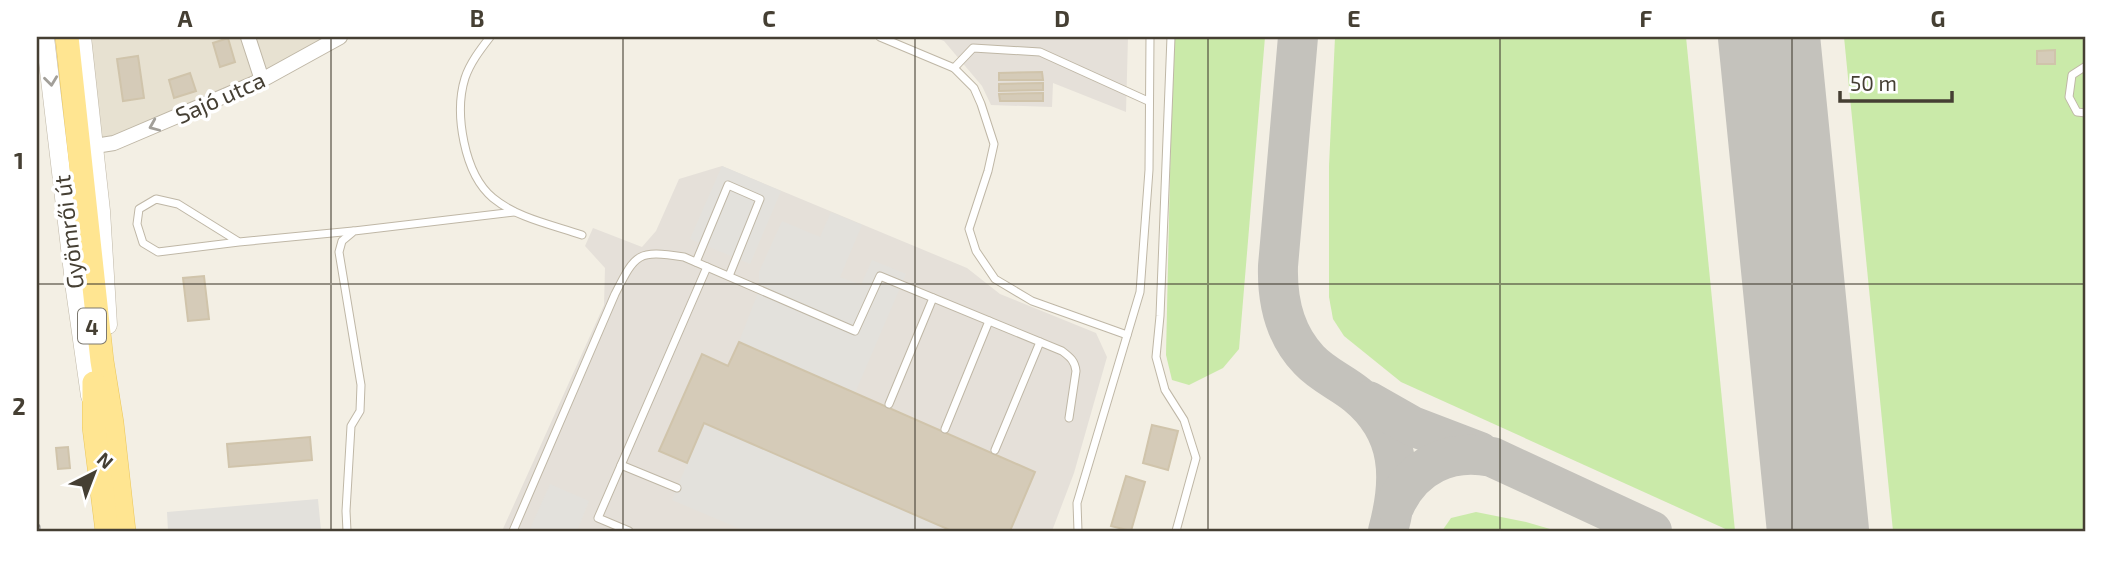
<svg xmlns="http://www.w3.org/2000/svg" width="2123" height="568" font-family="'Exo 2',sans-serif">
<style>
.residential{fill:#e7e1d1}
.industrial{fill:#e5e0d9}
.green{fill:#caeaa9}
.parking{fill:#e3e1dc}
.lines{fill:none;stroke-linecap:round;stroke-linejoin:round}
.taxiway{stroke:#c4c2bc;stroke-width:40}
.runway{stroke:#c4c2bc;stroke-width:102}
.building{fill:#d5cbb8;stroke:#d0c4ab;stroke-width:2}
.service-casing{stroke:#bfb7a6;stroke-width:9}
.minor-casing{stroke:#bfb7a6;stroke-width:16}
.tertiary-casing{stroke:#bfb7a6;stroke-width:19}
.primary-casing{stroke:#eac65a;stroke-width:24}
.service{stroke:#fff;stroke-width:7}
.minor{stroke:#fff;stroke-width:14}
.tertiary{stroke:#fff;stroke-width:18}
.primary{stroke:#ffe591;stroke-width:23}
.rail-casing{stroke:#949494;stroke-width:7}
.rail{stroke:#fff;stroke-width:4.5;stroke-dasharray:13;stroke-linecap:butt}
.oneway{stroke:#a29f99}
.grid{fill:none;stroke:#453f33;stroke-width:2;stroke-opacity:0.55}
.labels{text-anchor:middle;dominant-baseline:central;stroke-width:7;stroke-linejoin:round;paint-order:stroke}
.shield{fill:#fff;stroke:#7d7970;stroke-width:2}
.shield-label{font-size:21px;font-weight:bold;fill:#453f33}
.street-label{font-size:23px;fill:#453f33;stroke:#fff}
.neatline{fill:none;stroke:#453f33;stroke-width:2.5}
.grid-label{font-size:23px;text-anchor:middle;font-weight:bold;fill:#453f33}
</style>
<rect width="100%" height="100%" fill="#f3efe4"/>
<polygon class="residential" points="82,37 340,37 262,80 95,146"/>
<g class="industrial">
<polygon points="933,37 1128,37 1126,112 1053,83 1052,107 991,105 982,86 944,41"/>
<polygon points="722,166 967,268 1000,294 1096,333 1107,357 1074,473 1052,531 502,531 604,305 605,268 585,246 593,228 642,247 656,231 679,179"/>
</g>
<g class="green">
<polygon points="1173,37 1265,37 1239,349 1223,368 1189,385 1172,380 1166,355"/>
<polygon points="1335,37 1686,37 1735,531 1730,531 1401,382 1344,336 1333,319 1329,297 1329,166"/>
<polygon points="1844,37 2086,37 2086,531 1893,531"/>
<polygon points="1476,512 1526,522 1557,531 1442,531 1451,518"/>
</g>
<g class="parking">
<polygon points="722,166 781,191 750,264 690,239"/>
<polygon points="831,212 862,225 840,277 861,285 872,260 906,274 855,393 739,342 759,290 759,272 782,221 820,237"/>
<polygon points="704,423 937,525 935,531 745,531 672,500"/>
<polygon points="550,484 589,501 577,531 529,531"/>
<polygon points="318,499 321,531 168,531 167,512"/>
</g>
<g class="lines">
<g class="taxiway">
<path d="M1298,37L1278,266C1277,301 1284,334 1309,360C1323,375 1341,382 1357,395C1402,432 1402,479 1388,531"/>
<polyline points="1368,401 1412,426 1480,452"/>
<path d="M1395,505C1413,466 1450,448 1492,457L1652,531"/>
</g>
<polyline class="runway" points="1769,37 1818,531"/>
</g>
<g class="building">
<polygon points="228,38 235,62 220,67 213,43"/>
<polygon points="2055,50 2055,64 2037,64 2037,51"/>
<polygon points="138,56 144,98 123,101 117,59"/>
<polygon points="1042,72 1043,80 999,80 999,73"/>
<polygon points="190,73 196,91 174,98 169,80"/>
<polygon points="1043,83 1043,90 999,91 999,84"/>
<polygon points="1043,93 1043,101 1000,101 999,94"/>
<polygon points="204,276 209,319 188,321 183,278"/>
<polygon points="739,342 1035,472 1010,531 952,531 704,423 687,463 659,451 702,354 728,366"/>
<polygon points="1152,425 1178,431 1168,470 1143,463"/>
<polygon points="310,437 312,460 229,467 227,444"/>
<polygon points="68,447 70,468 58,469 56,448"/>
<polygon points="1126,476 1145,482 1131,531 1111,526"/>
</g>
<g class="lines">
<defs>
<g id="service">
<path d="M490,37C480,50 470,63 465,78C454,113 464,174 493,198C517,218 553,225 582,235"/>
<polyline points="880,37 954,68 974,88 981,104 994,144 988,171 969,229 976,251 995,279 1032,301 1127,335"/>
<polyline points="1171,37 1160,316 1156,357 1165,390 1184,420 1196,458 1176,531"/>
<polyline points="2086,66 2072,75 2069,97 2077,112 2086,113"/>
<polyline points="954,68 973,48 1040,52 1148,101"/>
<polyline points="239,242 158,252 143,243 137,224 139,209 156,199 178,204 239,242 353,231"/>
<polyline points="696,262 728,185 760,199 729,276"/>
<polyline points="889,404 933,298"/>
<polyline points="945,429 989,321"/>
<polyline points="995,450 1040,342"/>
<polyline points="621,465 677,488"/>
<polyline points="347,531 346,511 351,426 360,411 361,385 339,252 342,241 354,231 514,212"/>
<path d="M513,531L615,294C636,253 637,250 684,257L855,331L880,276L1062,351C1070,357 1075,361 1076,371L1069,418"/>
<polyline points="629,531 598,518 707,267"/>
<polyline points="1078,531 1077,503 1140,292 1149,170 1150,37"/>
</g>
<g id="minor">
<polyline points="248,37 262,80"/>
<polyline points="95,146 114,143 262,80 340,37"/>
</g>
<g id="tertiary">
<polyline points="45,37 75,290 90,396"/>
<polyline points="82,37 101,211 108,325"/>
</g>
<g id="primary">
<polyline points="67,37 102,361 112,423 124,531"/>
<polyline points="94,383 94,427 107,531"/>
</g>
</defs>
<use href="#service" class="service-casing"/>
<use href="#minor" class="minor-casing"/>
<use href="#tertiary" class="tertiary-casing"/>
<use href="#primary" class="primary-casing"/>
<use href="#service" class="service"/>
<use href="#minor" class="minor"/>
<use href="#tertiary" class="tertiary"/>
<use href="#primary" class="primary"/>
<defs>
<polyline id="rail" points="37,527 37,531"/>
</defs>
<use href="#rail" class="rail-casing"/>
<use href="#rail" class="rail"/>
</g>
<defs><path id="oneway-chevron" d="M-2-3.5L2.5 0L-2 3.5" fill="none" stroke-width="1.6" stroke-linecap="round" stroke-linejoin="round" transform="scale(1.75)"/></defs>
<g class="oneway">
<use href="#oneway-chevron" transform="translate(51 81) rotate(83)"/>
<use href="#oneway-chevron" transform="translate(154 126) rotate(157)"/>
</g>
<path class="grid" d="M331,37V531M623,37V531M915,37V531M1208,37V531M1500,37V531M1792,37V531M37,284H2086"/>
<g class="labels">
<rect class="shield" x="78" y="308.5" width="28" height="35" rx="5"/>
<g class="shield-label">
<text x="92" y="326">4</text>
</g>
<g class="street-label">
<text transform="translate(220 97) rotate(-24)">Sajó utca</text>
<text transform="translate(68 232) rotate(-97)">Gyömrői út</text>
</g>
</g>
<rect width="2123" height="568" fill="none" stroke="#ffffff" stroke-width="77"/>
<g transform="translate(94 473) rotate(42)" stroke="#ffffff" stroke-width="5" paint-order="stroke">
<path d="M0-5L12 26L0 18L-12 26Z" fill="#453f33"/>
<text y="-10" font-size="19" font-weight="bold" text-anchor="middle" fill="#453f33">N</text>
</g>
<path d="M1840 91v10h112v-10" fill="none" stroke="#453f33" stroke-width="3.5"/>
<text x="1850" y="91" font-size="21" fill="#453f33" stroke="#ffffff" stroke-width="5" paint-order="stroke">50 m</text>
<rect x="38" y="38" width="2046" height="492" class="neatline"/>
<g class="grid-label">
<text x="185" y="27">A</text>
<text x="477" y="27">B</text>
<text x="769" y="27">C</text>
<text x="1062" y="27">D</text>
<text x="1354" y="27">E</text>
<text x="1646" y="27">F</text>
<text x="1938" y="27">G</text>
<text x="19" y="169">1</text>
<text x="19" y="415">2</text>
</g>
</svg>
